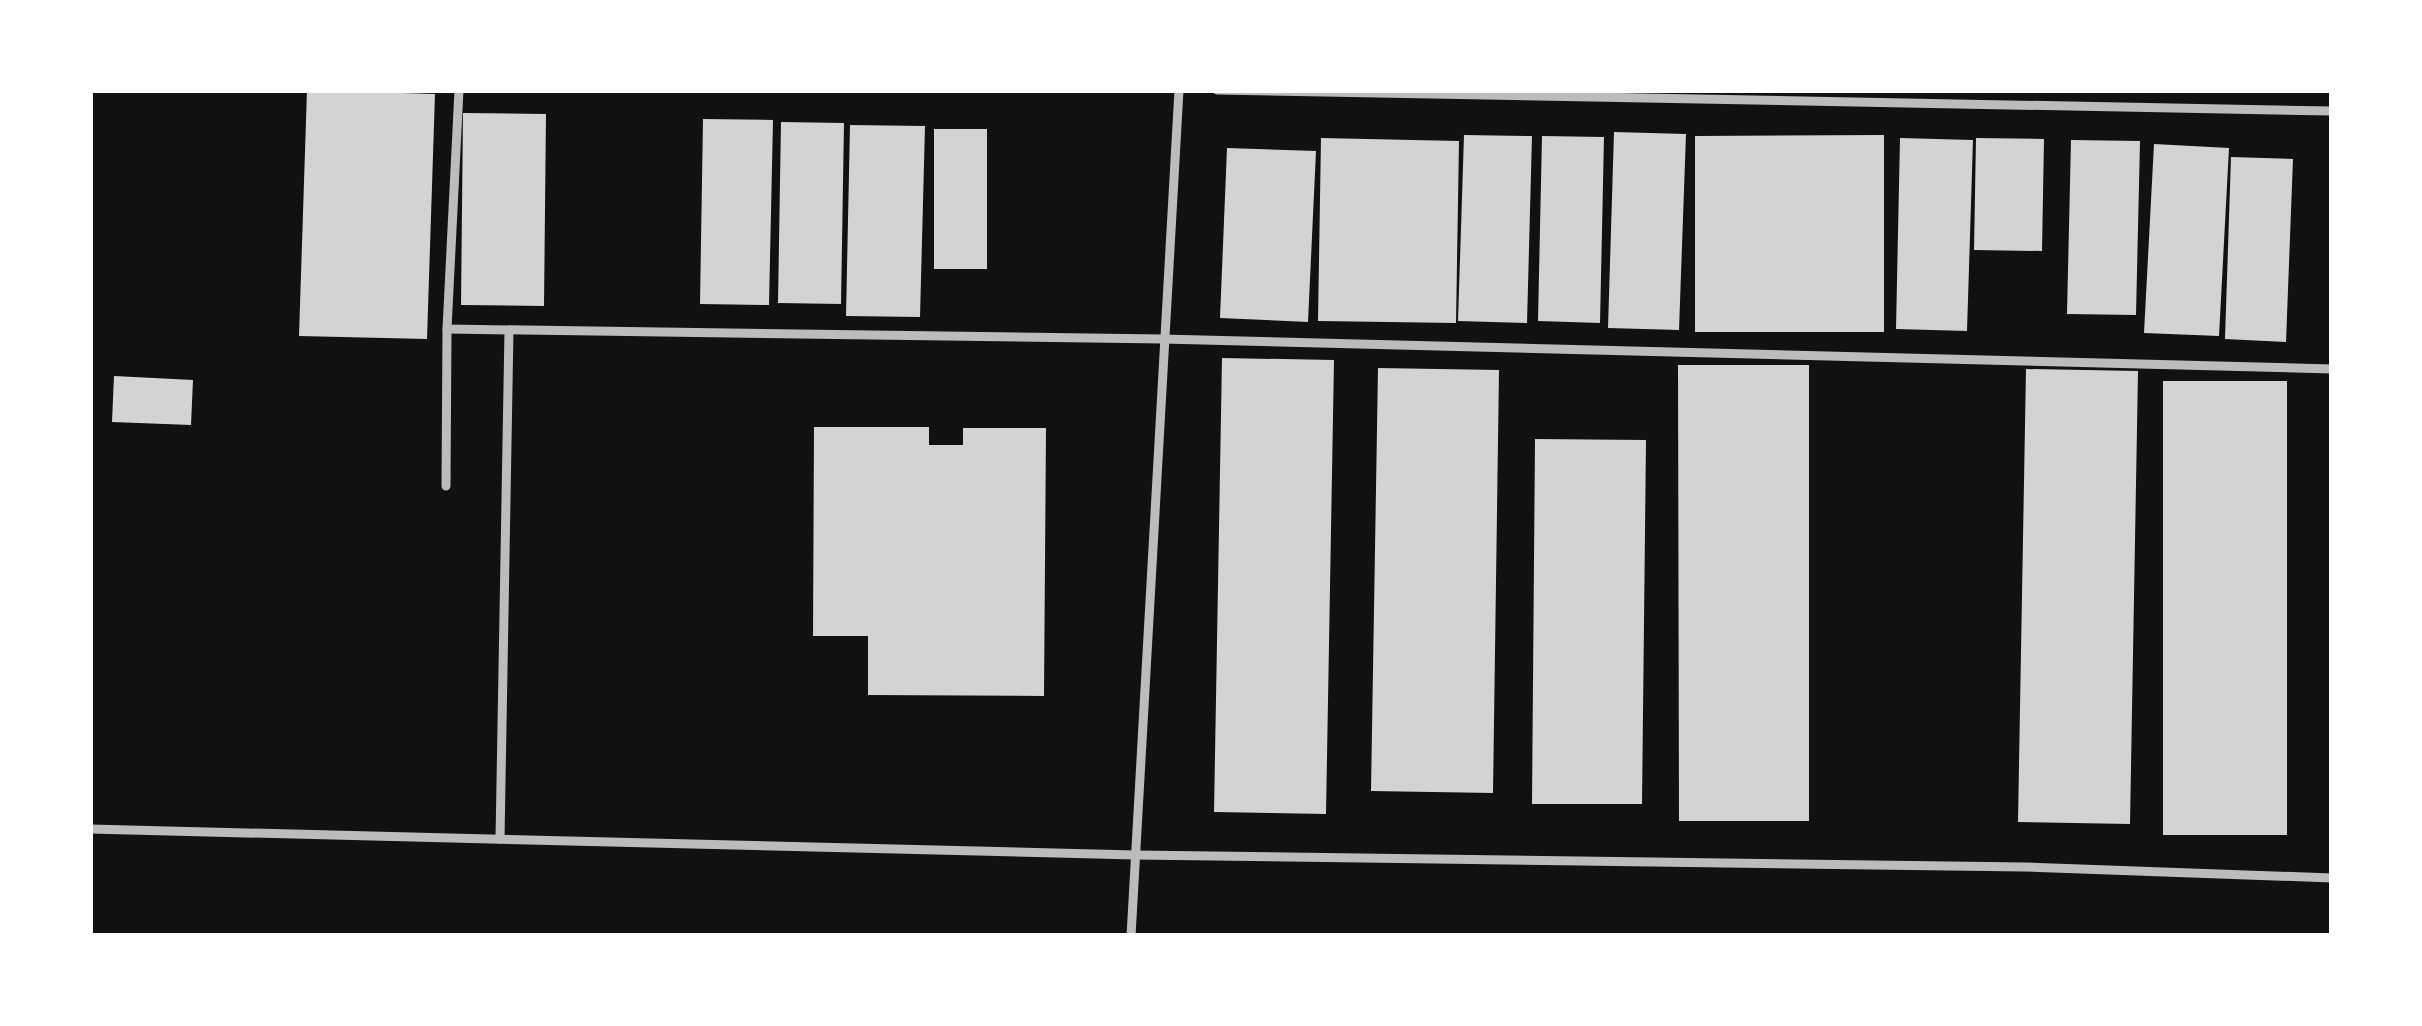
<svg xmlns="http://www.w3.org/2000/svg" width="2422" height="1026" font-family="'Nunito Sans',sans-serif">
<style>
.building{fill:#d3d3d3}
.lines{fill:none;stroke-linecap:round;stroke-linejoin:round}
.service{stroke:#bcbcbc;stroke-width:9}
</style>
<rect width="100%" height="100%" fill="#111"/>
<g class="building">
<polygon points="307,90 435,94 427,339 299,336"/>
<polygon points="463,113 546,114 544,306 461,305"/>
<polygon points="703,119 773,120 769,305 700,304"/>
<polygon points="781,122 844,123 841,304 778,303"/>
<polygon points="850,125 925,126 920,317 846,316"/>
<rect x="934" y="129" width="53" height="140"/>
<polygon points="1614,132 1686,134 1679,330 1608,328"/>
<polygon points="1464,135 1532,136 1527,323 1458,321"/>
<polygon points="1884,135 1884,332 1695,332 1695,136"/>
<polygon points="1542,136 1604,137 1600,323 1538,321"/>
<polygon points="1321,138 1459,141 1456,323 1318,321"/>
<polygon points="1900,138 1973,140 1967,331 1896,329"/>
<polygon points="1976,138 2044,139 2042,251 1974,250"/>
<polygon points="2071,140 2140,141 2136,315 2067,314"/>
<polygon points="2154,144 2229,148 2219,336 2144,333"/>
<polygon points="1227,148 1316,151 1308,322 1220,318"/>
<polygon points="2231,157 2293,159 2286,342 2225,339"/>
<polygon points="1222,358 1334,360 1326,814 1214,812"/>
<polygon points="1678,365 1809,365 1809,821 1679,821"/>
<polygon points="1378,368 1499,370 1493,793 1371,791"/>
<polygon points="2026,369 2138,371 2130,824 2018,822"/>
<polygon points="114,376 193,380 191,425 112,422"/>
<rect x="2163" y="381" width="124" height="454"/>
<polygon points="814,427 929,427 929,445 963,445 963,428 1046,428 1044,696 868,695 868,636 813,636"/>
<polygon points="1535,439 1646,440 1642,804 1532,804"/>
</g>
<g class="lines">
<g class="service">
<polyline points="1217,90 2332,111"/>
<polyline points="447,329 1163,339 2332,369"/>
<polyline points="446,486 447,329 459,90"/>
<polyline points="90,829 1135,855 2025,867 2332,878"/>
<polyline points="500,839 509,330"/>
<polyline points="1131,936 1179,90"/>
</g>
</g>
<rect width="2422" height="1026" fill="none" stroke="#ffffff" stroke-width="186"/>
</svg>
